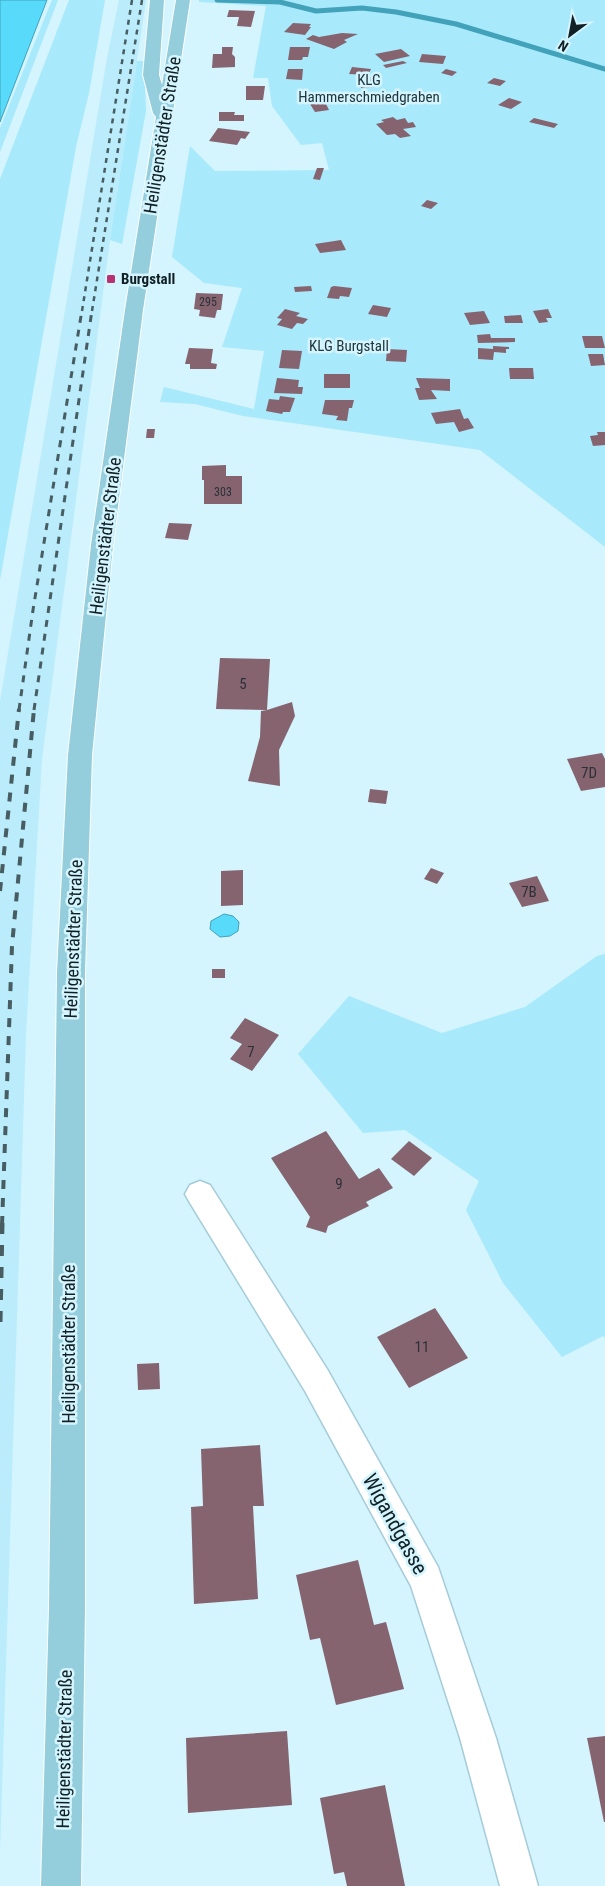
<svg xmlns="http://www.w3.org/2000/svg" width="605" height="1886" font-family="'Roboto Condensed',sans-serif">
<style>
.built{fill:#baecfb}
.green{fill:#a8e9fc}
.water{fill:#58dafb;stroke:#42a2ba}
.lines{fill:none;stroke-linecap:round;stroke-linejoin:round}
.stream{stroke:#42a2ba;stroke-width:5}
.building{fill:#85646f}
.minor-casing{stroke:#a5ccd8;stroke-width:3}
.primary-casing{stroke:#fff;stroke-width:2}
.minor{fill:#fff;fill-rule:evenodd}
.primary{fill:#94cddb;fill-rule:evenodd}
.rail-far3{stroke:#485d62;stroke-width:2.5;stroke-dasharray:5 5;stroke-linecap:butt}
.rail-far2{stroke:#485d62;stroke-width:3;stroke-dasharray:7 7;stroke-linecap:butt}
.rail-far1{stroke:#485d62;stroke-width:4;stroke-dasharray:9 9;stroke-linecap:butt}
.rail{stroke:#485d62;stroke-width:5;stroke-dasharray:11 11;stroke-linecap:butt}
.poi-dot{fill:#b93171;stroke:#d4f4fe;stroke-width:2}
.labels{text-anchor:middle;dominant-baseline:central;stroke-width:5;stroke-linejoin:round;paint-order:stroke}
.far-number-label{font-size:12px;fill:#2d3137}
.far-park-label{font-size:15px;fill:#20363c;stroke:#d4f4fe}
.far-poi-label{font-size:15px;font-weight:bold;fill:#102024;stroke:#d4f4fe;text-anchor:start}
.number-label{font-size:15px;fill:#2d3137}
.street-label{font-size:18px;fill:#102024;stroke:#d4f4fe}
.near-street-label{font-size:21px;fill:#102024;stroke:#d4f4fe}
</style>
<rect width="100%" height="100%" fill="#d4f4fe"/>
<polygon class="built" points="119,0 146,0 110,240 42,759 26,1034 0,1853 0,701 107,58"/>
<g class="green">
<polygon points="52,0 58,0 0,152 0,128"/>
<polygon points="69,0 105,0 89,93 76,147 0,580 0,179"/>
<polygon points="199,0 605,0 605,547 480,450 243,416 195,404 160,402 164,387 254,409 264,351 222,347 242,288 204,283 172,257 190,146 215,171 329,170 322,143 301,145 272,106 268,78 253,78 266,6 199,2"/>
<polygon points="137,61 144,61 146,111 122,244 110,240"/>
<polygon points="605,954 605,1338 603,1336 562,1357 503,1283 466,1210 479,1181 405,1130 363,1133 298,1054 349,996 442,1033 525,1007 597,956"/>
</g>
<g class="water">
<polygon points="0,0 47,0 0,122"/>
<polygon points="224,914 233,916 239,922 238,931 230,936 220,937 210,929 211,921"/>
</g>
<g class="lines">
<polyline class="stream" points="217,0 280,2 316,11 362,8 396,12 456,24 605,69"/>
</g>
<g class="building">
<polygon points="229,10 255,11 251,27 237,26 239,17 227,17"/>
<polygon points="293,23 311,24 309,27 311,27 305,35 284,32"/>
<polygon points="342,33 358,34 344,40 347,42 334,49 306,39 313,35 319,37"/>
<polygon points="222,47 233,47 232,54 235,57 235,67 212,68 213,54 222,54"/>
<polygon points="290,47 310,47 308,57 303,57 302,60 288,60"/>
<polygon points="401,49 410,56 384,62 375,54"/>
<polygon points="422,54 446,56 443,64 419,62"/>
<polygon points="403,61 407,63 386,68 383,65"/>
<polygon points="352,67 371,69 368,75 349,74"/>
<polygon points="288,69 303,69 302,80 286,79"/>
<polygon points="446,69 457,72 452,76 441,73"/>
<polygon points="372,77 375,87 361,88 359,81 364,81 364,78"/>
<polygon points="494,78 506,81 500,86 487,83"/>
<polygon points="246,86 265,86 263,100 246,100"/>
<polygon points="385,92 388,100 369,99 366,93"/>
<polygon points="509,98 522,102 511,109 498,105"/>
<polygon points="325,102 329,110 315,112 310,104"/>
<polygon points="219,112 235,112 234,115 244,115 244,121 219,121"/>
<polygon points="393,117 397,120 405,118 408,123 413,122 416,127 403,129 411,136 400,138 395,134 387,135 376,124 384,122 381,120"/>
<polygon points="534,118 558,124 554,128 529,122"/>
<polygon points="218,128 250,132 245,139 241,138 237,145 209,141"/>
<polygon points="317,168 324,168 320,180 313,179"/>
<polygon points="427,200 438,203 431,209 421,206"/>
<polygon points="341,240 346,250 320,253 315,244"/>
<polygon points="311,286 312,291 295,292 294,287"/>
<polygon points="334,286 352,288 349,297 340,296 339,299 327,298 331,287"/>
<polygon points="196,293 223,294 221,310 217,310 215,318 199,316 200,310 194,309"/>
<polygon points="373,305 391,308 387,317 368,314"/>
<polygon points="285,309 300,313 296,316 308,319 303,324 297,323 292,329 277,325 282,319 277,318"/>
<polygon points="548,309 552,318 546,318 548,322 539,323 533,311"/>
<polygon points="484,311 490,323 470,325 464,313"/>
<polygon points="521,315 523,323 505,323 504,316"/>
<polygon points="490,334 491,338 515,338 515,342 478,343 477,335"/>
<polygon points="582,336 602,336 605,348 585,348"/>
<polygon points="341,343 356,344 354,352 340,351"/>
<polygon points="493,346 509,347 509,349 506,349 506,353 494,352 493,360 478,359 478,348 493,349"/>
<polygon points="189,348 213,349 211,363 217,364 216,369 190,369 190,364 185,364"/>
<polygon points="387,349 407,350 406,362 386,361"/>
<polygon points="282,350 302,351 299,369 279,368"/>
<polygon points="588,354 603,354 605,365 591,366"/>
<polygon points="509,368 533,368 534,379 510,379"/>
<rect x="324" y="374" width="26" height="14"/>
<polygon points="277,378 299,380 298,387 303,387 302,394 274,393"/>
<polygon points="416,378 450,379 450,391 431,390 437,399 419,400 415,388 420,388"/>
<polygon points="280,396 295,398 290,412 283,412 282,414 266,411 269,399 279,400"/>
<polygon points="325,400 354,400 352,408 349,408 347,421 336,420 338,416 322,414"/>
<polygon points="460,409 464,419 468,418 474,428 459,432 454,422 436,424 431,413"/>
<polygon points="147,429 155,429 154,438 146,438"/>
<polygon points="597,432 605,432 605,445 593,446 590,436 598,435"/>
<polygon points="226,465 226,476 242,476 242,504 204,504 204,480 202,480 202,466"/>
<polygon points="169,523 192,524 188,540 165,538"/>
<polygon points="220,658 270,659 267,710 292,702 295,716 279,750 280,786 248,781 260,737 261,711 267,710 216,709"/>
<polygon points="602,753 605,759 605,787 581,791 567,759"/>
<polygon points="370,789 388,791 386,804 368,802"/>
<polygon points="431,868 444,873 437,884 424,879"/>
<polygon points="243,870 243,905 221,906 221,871"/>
<polygon points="537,876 549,901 522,907 509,883"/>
<rect x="212" y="969" width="13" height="9"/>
<polygon points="245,1018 279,1035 252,1071 230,1059 242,1044 230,1038"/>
<polygon points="326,1131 359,1179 379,1168 393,1188 366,1202 369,1206 328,1226 326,1233 306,1227 310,1217 271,1158"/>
<polygon points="409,1141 432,1158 414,1176 391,1159"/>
<polygon points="435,1308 468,1358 409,1388 377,1337"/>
<polygon points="159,1363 160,1389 138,1390 137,1364"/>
<polygon points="260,1445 264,1506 253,1506 258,1599 194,1604 191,1507 203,1506 201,1449"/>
<polygon points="358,1560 374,1625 386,1622 404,1689 336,1705 320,1638 310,1640 296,1575"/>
<polygon points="287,1731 292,1805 188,1813 186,1738"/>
<polygon points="605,1736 605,1822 604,1822 587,1738"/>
<polygon points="385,1785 405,1886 347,1886 344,1872 334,1874 320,1798"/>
</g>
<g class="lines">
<defs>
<polygon id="minor" points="200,1181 210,1185 327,1369 438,1567 496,1738 538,1886 500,1886 460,1738 411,1586 305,1391 190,1203 185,1194 190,1185"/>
<polygon id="primary" points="150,0 164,0 159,75 162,85 176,0 190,0 143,310 113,545 92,755 85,973 85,1608 81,1886 41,1886 49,1608 57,973 68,755 91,545 125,310 156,117 153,113 143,75"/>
</defs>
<use href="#minor" class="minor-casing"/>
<use href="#primary" class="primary-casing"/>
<use href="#minor" class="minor"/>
<use href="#primary" class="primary"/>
<g class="rail-far3">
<polyline points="82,311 132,0"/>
<polyline points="92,311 142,0"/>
</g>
<g class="rail-far2">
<polyline points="19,710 33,610 82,310"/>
<polyline points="34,710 92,310"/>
</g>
<g class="rail-far1">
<polyline points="0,891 19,709"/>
<polyline points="2,1225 12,946 34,709"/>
</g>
<polyline class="rail" points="0,1322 2,1223"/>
</g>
<rect class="poi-dot" x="106" y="274" width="10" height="10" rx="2.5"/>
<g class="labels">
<g class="far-number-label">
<text x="208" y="302">295</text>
<text x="223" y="492">303</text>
</g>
<g class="far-park-label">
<text x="369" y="80">KLG<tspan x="369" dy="17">Hammerschmiedgraben</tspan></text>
<text x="349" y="346">KLG Burgstall</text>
</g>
<g class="far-poi-label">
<text x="121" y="279">Burgstall</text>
</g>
<g class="number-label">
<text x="243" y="684">5</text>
<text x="589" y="773">7D</text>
<text x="529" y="892">7B</text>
<text x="251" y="1052">7</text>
<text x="339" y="1184">9</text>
<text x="422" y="1347">11</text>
</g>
<g class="street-label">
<text transform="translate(162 135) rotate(-81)">Heiligenstädter Straße</text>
<text transform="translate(105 536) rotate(-83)">Heiligenstädter Straße</text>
<text transform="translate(73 939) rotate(-88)">Heiligenstädter Straße</text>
<text transform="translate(68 1344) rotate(-90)">Heiligenstädter Straße</text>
<text transform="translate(64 1749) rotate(-89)">Heiligenstädter Straße</text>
</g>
<g class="near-street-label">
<text transform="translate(395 1524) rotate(61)">Wigandgasse</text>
</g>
</g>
<g transform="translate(570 35) rotate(212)" stroke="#d4f4fe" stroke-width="4" paint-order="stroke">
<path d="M0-4L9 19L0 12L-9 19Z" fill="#102024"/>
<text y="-8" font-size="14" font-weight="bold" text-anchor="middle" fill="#102024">N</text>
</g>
</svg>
